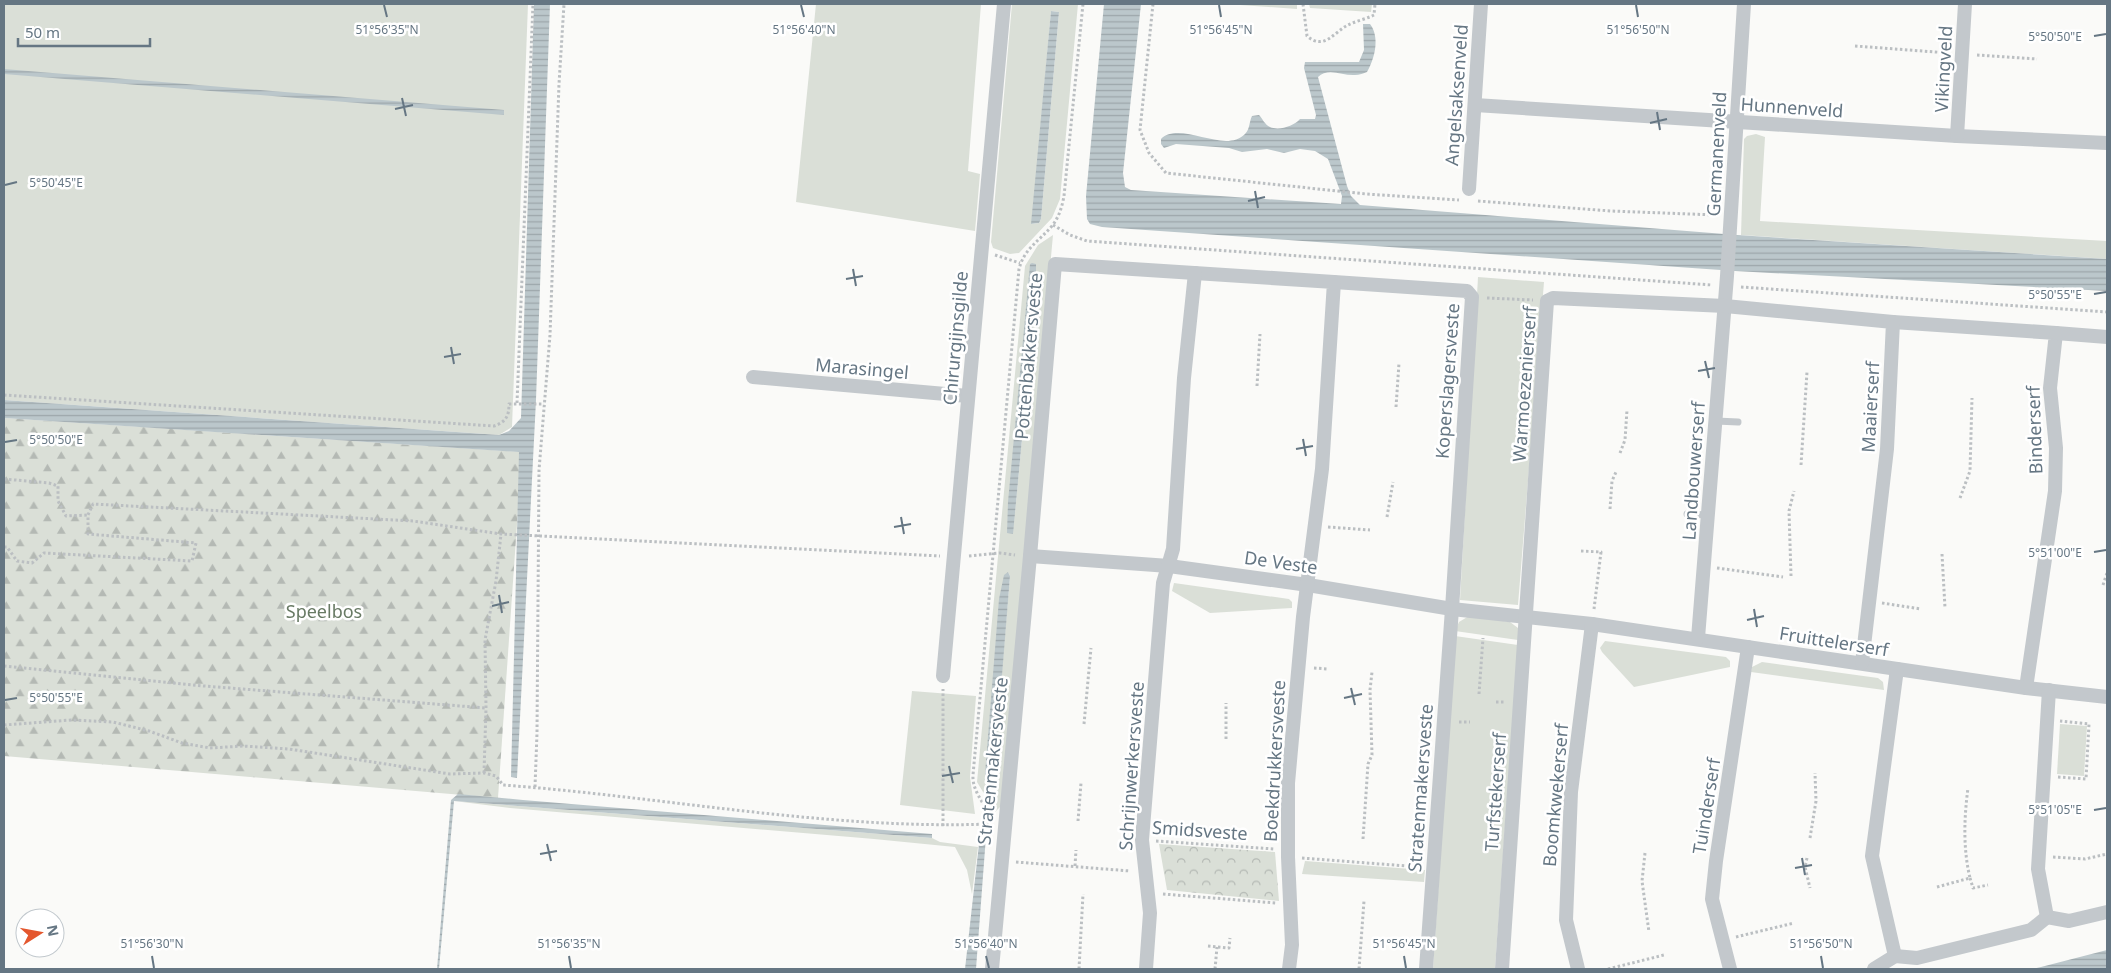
<svg xmlns="http://www.w3.org/2000/svg" width="2111" height="973" font-family="'Noto Sans',sans-serif">
<style>
.grass{fill:#dadfd7;fill-rule:evenodd}
.forest{fill:url(#forest-firs)}
.park{fill:url(#park-crowns)}
.water{fill:url(#water-rules)}
.lines{fill:none;stroke-linecap:round;stroke-linejoin:round}
.path{stroke:#bbbfc2;stroke-width:3;stroke-dasharray:2.5 2.5;stroke-linecap:butt}
.lane{stroke:#c3c8cc;stroke-width:7}
.street{stroke:#c3c8cc;stroke-width:14}
.ticks{fill:none;stroke:#657683;stroke-width:2}
.labels{text-anchor:middle;dominant-baseline:central;stroke-width:5;stroke-linejoin:round;paint-order:stroke}
.street-label{font-size:18px;fill:#657683;stroke:#fff}
.park-label{font-size:18px;fill:#687a64;stroke:#fff}
.ticks-label{font-size:12px;text-anchor:middle;fill:#657683;stroke:#fff;stroke-width:5;stroke-linejoin:round;paint-order:stroke}
</style>
<defs>
<pattern id="forest-firs" width="22" height="20" patternUnits="userSpaceOnUse" patternTransform="scale(1.25)"><rect width="22" height="20" fill="#dadfd7"/><path d="M5 1l3.5 6h-7zM16 11l3.5 6h-7z" fill="#b4b9b4"/></pattern>
<pattern id="park-crowns" width="20" height="18" patternUnits="userSpaceOnUse" patternTransform="scale(1.25)"><rect width="20" height="18" fill="#dadfd7"/><path d="M2 6a3 3 0 1 1 6 0M12 15a3 3 0 1 1 6 0" fill="none" stroke="#b4b9b4"/></pattern>
<pattern id="water-rules" width="6" height="5" patternUnits="userSpaceOnUse" patternTransform="scale(1.25)"><rect width="6" height="5" fill="#bbc7cb"/><path d="M0 2.5h6" fill="none" stroke="#9ca6aa"/></pattern>
</defs>
<rect width="100%" height="100%" fill="#fafaf8"/>
<g class="grass">
<polygon points="4,4 528,4 512,427 499,435 4,400"/>
<polygon points="816,4 981,4 968,171 980,174 975,231 796,202"/>
<path d="M1012,4H1078L1060,199L1052,218L1019,253L1010,254L993,248L991,242ZM1051,11L1059,12L1041,219L1039,223L1032,224Z"/>
<polygon points="1226,4 1297,4 1297,9"/>
<polygon points="1309,4 1372,4 1371,12 1310,8"/>
<polygon points="1756,134 1765,137 1760,221 2107,241 2107,259 1741,235 1744,139 1747,136"/>
<path d="M1053,235L1001,806L995,812L977,782L1025,266L1038,245ZM1036,264V292L1013,534ZM1008,572L1010,576L993,774Z"/>
<polygon points="1478,277 1544,282 1518,605 1460,600"/>
<polygon points="1174,583 1289,599 1292,602 1292,608 1210,613 1172,591"/>
<polygon points="1469,616 1510,622 1518,628 1518,640 1455,631 1459,622"/>
<polygon points="1455,636 1518,645 1495,969 1433,969"/>
<polygon points="1605,641 1726,657 1730,661 1730,667 1634,687 1602,652 1600,648"/>
<polygon points="1762,662 1878,678 1883,682 1884,690 1751,672 1752,667"/>
<polygon points="912,691 976,696 970,777 975,814 900,805"/>
<polygon points="2060,724 2087,726 2084,776 2057,774"/>
<polygon points="454,801 932,838 940,842 978,847 972,894 967,870 955,847 874,839 510,808"/>
<polygon points="1305,861 1425,870 1424,882 1302,874"/>
</g>
<polygon class="forest" points="4,418 522,452 498,798 4,756"/>
<polygon class="park" points="1159,844 1275,852 1279,901 1167,890"/>
<g class="water">
<polygon points="534,4 550,4 536,400 517,778 511,777 519,452 4,418 4,400 499,435 509,431 521,418"/>
<path d="M1104,4H1141L1123,173L1125,187L1131,190L1341,204L1342,196L1328,159L1315,151L1300,149L1284,153L1267,149L1242,152L1229,148L1176,144L1164,148L1161,144V139C1181,120 1224,155 1245,134C1250,129 1249,122 1252,116L1259,115C1262,118 1265,125 1270,127C1279,131 1294,126 1300,119H1315L1316,115L1304,68L1305,62H1359L1364,50L1363,24H1370C1380,37 1375,58 1367,72C1364,73 1359,75 1355,75C1343,76 1328,67 1318,77L1347,186L1351,196L1360,205L1737,235L2107,259V291L1735,271L1102,227L1090,224L1087,219L1086,196Z"/>
<polygon points="1051,11 1059,12 1041,219 1039,223 1031,224"/>
<polygon points="4,69 504,110 504,115 4,74"/>
<polygon points="1032,263 1036,264 1036,292 1013,534 1007,533 1008,502 1030,264"/>
<polygon points="1008,572 1010,576 995,762 993,774 990,777 985,774 999,599 1004,575"/>
<polygon points="458,794 523,800 932,834 932,838 454,801 439,969 437,969 451,800"/>
<polygon points="980,835 986,836 976,969 965,969"/>
<polygon points="2107,950 2107,968 2032,969 2041,967"/>
</g>
<g class="lines">
<g class="path">
<polyline points="1153,4 1140,130 1149,153 1166,173 1366,194 1459,200"/>
<path d="M1303,4L1307,36C1324,51 1334,32 1348,25C1356,21 1366,19 1374,15L1375,4"/>
<polyline points="1855,46 1949,53"/>
<polyline points="1977,55 2037,59"/>
<polyline points="1478,201 1611,211 1716,215"/>
<polyline points="1053,225 1070,235 1087,241 1712,285"/>
<polyline points="995,255 1020,263"/>
<polyline points="1741,287 2107,312"/>
<polyline points="1487,298 1533,300"/>
<polyline points="1257,386 1260,334"/>
<path d="M4,395L494,426C506,422 509,416 509,404H544"/>
<polyline points="517,403 533,4"/>
<polyline points="1396,407 1399,363"/>
<polyline points="1620,453 1625,440 1627,410"/>
<polyline points="1801,465 1807,372"/>
<polyline points="4,479 49,483 58,486 58,501 66,516 88,515"/>
<polyline points="1960,498 1970,471 1972,398"/>
<polyline points="1610,509 1612,481 1616,472"/>
<polyline points="1387,517 1393,482"/>
<polyline points="1328,527 1370,530"/>
<polyline points="4,547 7,547 17,561 32,563 44,553 192,561 196,543 88,534 88,515 93,504 413,521 501,534 940,556"/>
<polyline points="1581,551 1601,552 1594,609"/>
<polyline points="1942,554 1945,608"/>
<polyline points="969,556 1000,553 1015,555"/>
<polyline points="1717,568 1783,577"/>
<polyline points="1791,576 1789,511 1794,491"/>
<polyline points="2103,585 2107,573"/>
<polyline points="1882,603 1921,609"/>
<polyline points="4,666 204,686 486,708"/>
<polyline points="1314,668 1328,669"/>
<polyline points="1479,694 1483,638"/>
<polyline points="1496,702 1504,702"/>
<polyline points="1459,722 1470,722"/>
<polyline points="1084,724 1091,648"/>
<path d="M4,725L71,720L113,722L149,731L182,743L210,748L243,746L289,749L450,774L484,773L496,776L503,785C666,797 827,830 990,824"/>
<polyline points="1226,739 1226,703"/>
<polyline points="484,773 486,708 485,640 496,581 501,534"/>
<polyline points="2058,777 2086,779 2089,724 2060,721"/>
<polyline points="535,787 537,733 539,470 550,335 559,84 564,4"/>
<path d="M990,815C983,802 972,790 973,775L1019,269C1024,249 1039,241 1052,226C1059,217 1062,207 1064,196L1083,4"/>
<polyline points="1078,821 1081,783"/>
<polyline points="943,826 943,689"/>
<polyline points="1810,838 1816,801 1815,773"/>
<polyline points="1363,839 1368,764 1372,755 1370,690 1372,672"/>
<polyline points="1156,841 1274,849"/>
<polyline points="1645,853 1642,881 1649,932"/>
<polyline points="2053,857 2085,859 2107,854"/>
<polyline points="1302,858 1420,867"/>
<polyline points="1807,858 1805,867 1810,888"/>
<polyline points="1016,862 1130,871"/>
<polyline points="1075,866 1076,850"/>
<polyline points="1970,878 1973,888 1988,885"/>
<path d="M1937,887L1970,878C1963,849 1964,818 1968,788"/>
<polyline points="1163,894 1276,903"/>
<polyline points="1736,937 1794,923"/>
<polyline points="1208,946 1229,948 1230,938"/>
<polyline points="1079,969 1083,894"/>
<polyline points="1215,969 1217,947"/>
<polyline points="1359,969 1364,901"/>
<polyline points="1608,969 1664,955"/>
</g>
<g class="lane">
<polyline points="1716,421 1738,422"/>
<polyline points="1687,514 1708,515"/>
</g>
<g class="street">
<polyline points="1475,105 1957,136 2107,143"/>
<polyline points="1957,136 1965,4"/>
<polyline points="1469,189 1481,4"/>
<polyline points="1334,282 1467,291 1472,297 1452,609 1426,969"/>
<polyline points="1893,322 2056,333 2050,388 2056,448 2055,491 2026,688"/>
<polyline points="2056,333 2107,337"/>
<polyline points="753,377 968,396"/>
<polyline points="1030,556 1169,566 1308,585 1452,609 1592,624 2026,688 2107,697"/>
<polyline points="1698,638 1727,276 1744,4"/>
<polyline points="943,676 1004,4"/>
<polyline points="2047,917 2069,921 2107,912"/>
<polyline points="1895,956 1917,958 2031,930 2047,917 2038,869 2049,690"/>
<polyline points="992,969 1030,556 1055,264 1334,282 1322,469 1303,617 1288,783 1288,857 1292,945 1289,969"/>
<polyline points="1146,969 1150,913 1142,840 1163,583 1173,549 1184,378 1195,273"/>
<polyline points="1502,969 1547,301 1553,298 1725,306 1893,322 1887,449 1862,663"/>
<polyline points="1578,969 1566,920 1571,792 1592,624"/>
<polyline points="1730,969 1712,899 1716,861 1748,647"/>
<polyline points="1874,969 1895,956 1872,856 1897,669"/>
</g>
</g>
<path class="ticks" d="M384,5L387,17M801,5L804,17M1219,5L1221,17M1636,5L1638,17M2094,36L2106,34M402,98L406,116M395,109L413,105M1657,112L1660,130M1650,123L1667,119M5,185L17,182M1255,191L1258,208M1248,201L1265,197M853,269L856,286M846,279L863,276M2094,294L2106,292M451,347L454,364M444,357L461,354M1705,361L1709,378M1698,371L1715,368M1303,439L1306,456M5,442L17,440M1296,449L1313,446M901,517L904,534M894,527L911,524M2094,552L2106,550M499,595L502,613M492,606L509,602M1754,609L1757,627M1747,620L1764,616M1351,688L1355,705M1344,698L1362,694M5,700L17,698M949,766L953,783M942,776L960,773M2094,810L2106,808M547,844L551,861M540,854L557,851M1802,858L1805,875M1795,868L1812,865M152,956L154,968M569,956L571,968M986,956L989,968M1404,956L1406,968M1821,956L1823,968"/>
<g class="labels">
<g class="street-label">
<text transform="translate(1943 69) rotate(-87)">Vikingveld</text>
<text transform="translate(1456 95) rotate(-86)">Angelsaksenveld</text>
<text transform="translate(1792 107) rotate(4)">Hunnenveld</text>
<text transform="translate(1716 154) rotate(-87)">Germanenveld</text>
<text transform="translate(955 338) rotate(-85)">Chirurgijnsgilde</text>
<text transform="translate(1028 356) rotate(-85)">Pottenbakkersveste</text>
<text transform="translate(862 368) rotate(5)">Marasingel</text>
<text transform="translate(1447 381) rotate(-86)">Koperslagersveste</text>
<text transform="translate(1524 384) rotate(-86)">Warmoezenierserf</text>
<text transform="translate(1870 407) rotate(-87)">Maaierserf</text>
<text transform="translate(2034 430) rotate(-92)">Binderserf</text>
<text transform="translate(1693 471) rotate(-86)">Landbouwerserf</text>
<text transform="translate(1281 562) rotate(8)">De Veste</text>
<text transform="translate(1834 641) rotate(9)">Fruittelerserf</text>
<text transform="translate(992 761) rotate(-84)">Stratenmakersveste</text>
<text transform="translate(1274 761) rotate(-87)">Boekdrukkersveste</text>
<text transform="translate(1131 766) rotate(-86)">Schrijnwerkersveste</text>
<text transform="translate(1420 788) rotate(-86)">Stratenmakersveste</text>
<text transform="translate(1495 792) rotate(-86)">Turfstekerserf</text>
<text transform="translate(1555 795) rotate(-85)">Boomkwekerserf</text>
<text transform="translate(1706 806) rotate(-81)">Tuinderserf</text>
<text transform="translate(1200 830) rotate(4)">Smidsveste</text>
</g>
<g class="park-label">
<text x="324" y="611">Speelbos</text>
</g>
</g>
<g class="ticks-label">
<text x="387" y="34">51°56'35"N</text>
<text x="804" y="34">51°56'40"N</text>
<text x="1221" y="34">51°56'45"N</text>
<text x="1638" y="34">51°56'50"N</text>
<text x="2055" y="41">5°50'50"E</text>
<text x="56" y="187">5°50'45"E</text>
<text x="2055" y="299">5°50'55"E</text>
<text x="56" y="444">5°50'50"E</text>
<text x="2055" y="557">5°51'00"E</text>
<text x="56" y="702">5°50'55"E</text>
<text x="2055" y="814">5°51'05"E</text>
<text x="152" y="948">51°56'30"N</text>
<text x="569" y="948">51°56'35"N</text>
<text x="986" y="948">51°56'40"N</text>
<text x="1404" y="948">51°56'45"N</text>
<text x="1821" y="948">51°56'50"N</text>
</g>
<rect width="2111" height="973" fill="none" stroke="#657683" stroke-width="10"/>
<g transform="translate(40 933) rotate(79)"><circle r="24" fill="#ffffff" stroke="#c1c8cd"/>
<path d="M0-4L9 19L0 12L-9 19Z" fill="#e4572e"/>
<text y="-8" font-size="14" font-weight="bold" text-anchor="middle" fill="#657683">N</text>
</g>
<path d="M18 38v8h132v-8" fill="none" stroke="#657683" stroke-width="2.5"/>
<text x="25" y="38" font-size="15" fill="#657683" stroke="#ffffff" stroke-width="4" paint-order="stroke">50 m</text>
</svg>
